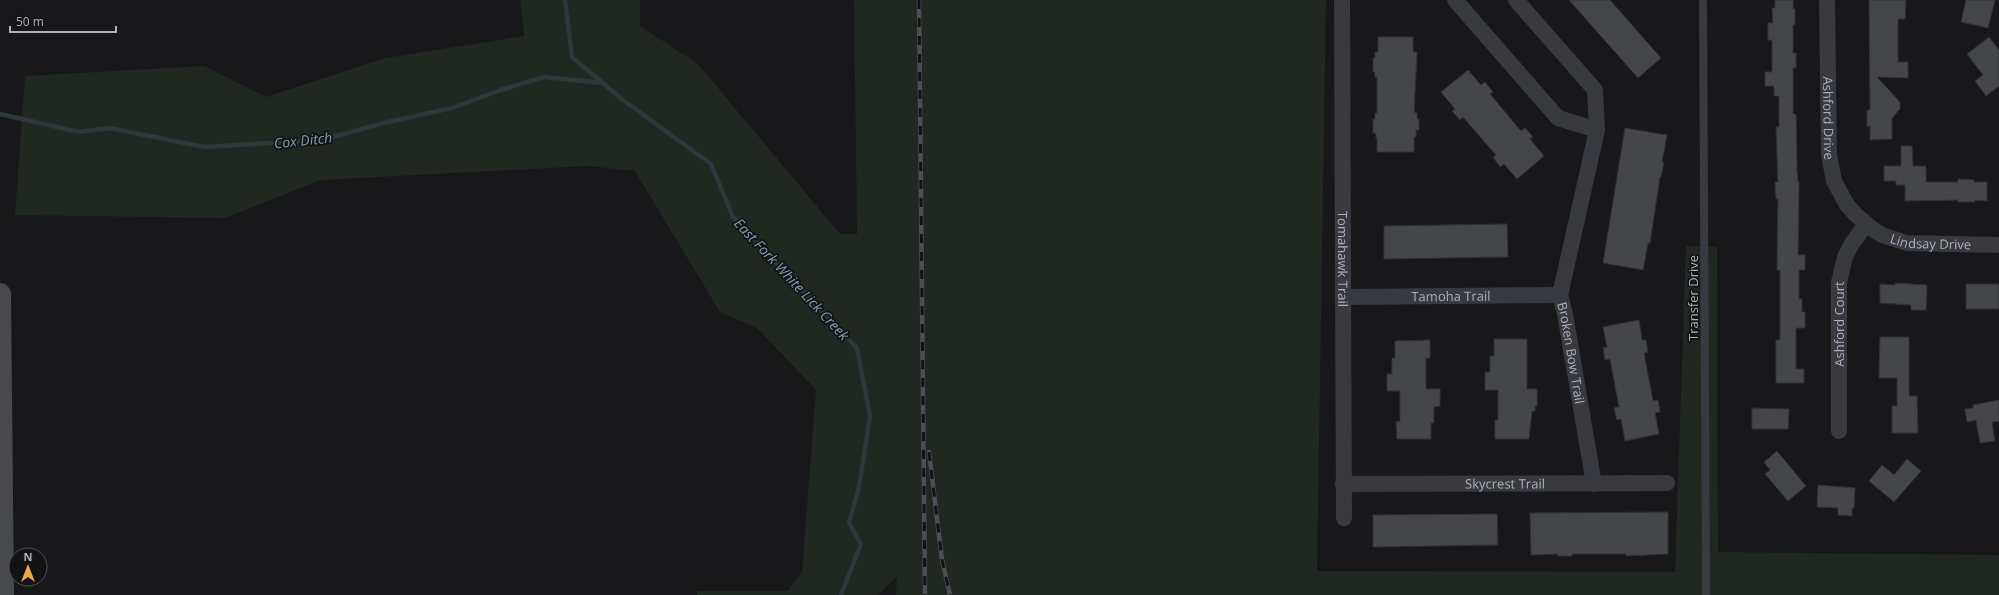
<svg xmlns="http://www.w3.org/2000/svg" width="1999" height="595" font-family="'Open Sans',sans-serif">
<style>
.green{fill:#202821}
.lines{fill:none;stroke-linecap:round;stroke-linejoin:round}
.stream{stroke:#2f373d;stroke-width:4.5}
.building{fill:#45464a;stroke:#323236}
.lane{stroke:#393a3f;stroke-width:8}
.street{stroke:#393a3f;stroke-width:16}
.secondary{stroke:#47494f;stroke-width:22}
.rail-casing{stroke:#4c4e54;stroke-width:4.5}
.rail{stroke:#131315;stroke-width:3;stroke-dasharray:9;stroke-linecap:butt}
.labels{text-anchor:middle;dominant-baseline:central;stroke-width:3.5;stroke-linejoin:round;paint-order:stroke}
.street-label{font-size:13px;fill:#abb0b9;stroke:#131315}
.water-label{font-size:14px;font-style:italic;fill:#859eb2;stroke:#131315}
</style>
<rect width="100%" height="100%" fill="#18181a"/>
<polygon class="green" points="520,0 640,0 640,26 698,64 840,234 857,234 854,0 1326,0 1317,571 1675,572 1686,246 1717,247 1718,552 1999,555 1999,595 896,595 897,577 878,595 697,595 697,591 787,591 802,572 816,390 758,329 720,312 635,171 588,166 321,180 225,218 15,215 25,76 204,66 266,97 385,58 524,36"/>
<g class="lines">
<g class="stream">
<polyline points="565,0 572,57 623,100 711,164 733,217 857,348 870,416 859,487 849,523 861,544 841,595"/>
<polyline points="0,114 79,132 110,128 204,147 321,140 384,123 452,108 501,90 544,77 602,83"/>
</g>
</g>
<g class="building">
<polygon points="1569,0 1610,0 1661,58 1638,78"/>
<polygon points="1775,0 1793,0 1793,9 1795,9 1795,25 1793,25 1793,53 1796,53 1796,68 1793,68 1793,114 1796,114 1797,169 1798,182 1799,182 1798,255 1805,255 1805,270 1799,270 1799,299 1802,299 1802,312 1805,312 1805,328 1796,328 1796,369 1804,369 1804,383 1776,383 1776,340 1780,340 1780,270 1777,270 1778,199 1776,199 1775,182 1778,182 1776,127 1779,127 1779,96 1774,96 1774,86 1765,86 1765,72 1772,72 1772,40 1768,40 1768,23 1773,23 1772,8 1775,8"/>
<polygon points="1869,0 1906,0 1905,19 1898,19 1898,62 1908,62 1908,78 1877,77 1900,102 1900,109 1892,118 1892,139 1870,140 1870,126 1867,127 1867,110 1870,110"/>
<polygon points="1966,0 1995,0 1988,28 1961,22"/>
<polygon points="1378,37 1413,37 1413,52 1417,52 1414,112 1417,113 1417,119 1419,119 1419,130 1416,130 1416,137 1414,137 1414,152 1377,152 1377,139 1376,139 1376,133 1373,133 1373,119 1375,119 1375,113 1377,113 1377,77 1375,77 1375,72 1373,72 1373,58 1375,58 1375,52 1378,52"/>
<polygon points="1989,37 1999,50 1999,86 1986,96 1975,81 1983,75 1967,54"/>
<polygon points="1468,70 1481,85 1485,82 1493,92 1490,94 1521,131 1525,128 1533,137 1530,139 1544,156 1517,179 1504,164 1500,167 1493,157 1496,155 1463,117 1460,120 1452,111 1455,109 1441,92"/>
<polygon points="1625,128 1667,135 1662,162 1664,162 1661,177 1660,177 1650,243 1648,243 1643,270 1603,263"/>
<polygon points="1901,146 1912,146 1913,166 1926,166 1926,182 1958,182 1958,179 1974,180 1974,182 1987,182 1987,201 1975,200 1975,202 1958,202 1958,200 1905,201 1905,185 1896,185 1896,181 1884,181 1884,166 1901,166"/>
<polygon points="1507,224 1508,257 1384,259 1384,226"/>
<polygon points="1895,283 1927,285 1926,310 1911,310 1911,305 1880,303 1880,284 1895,285"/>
<rect x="1966" y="284" width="33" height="25"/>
<polygon points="1639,320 1642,340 1646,340 1648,352 1644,353 1653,401 1658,400 1660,412 1655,413 1659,434 1625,441 1621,419 1617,420 1614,408 1619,407 1610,359 1605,360 1603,348 1607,347 1603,327"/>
<polygon points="1880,337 1909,337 1909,396 1917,396 1918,433 1892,433 1892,406 1897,406 1897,378 1879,378"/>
<polygon points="1494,339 1527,339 1527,389 1537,389 1537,406 1535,406 1535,411 1532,411 1529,439 1495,439 1495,420 1498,420 1498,390 1485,390 1485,372 1490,372 1490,356 1494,356"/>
<polygon points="1430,340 1430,358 1426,358 1426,389 1440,389 1440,406 1434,407 1434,423 1431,423 1431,439 1397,439 1396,422 1400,421 1400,391 1387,391 1387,374 1392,374 1392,358 1395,358 1395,341"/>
<polygon points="1999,400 1999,421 1992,422 1995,441 1980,443 1976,420 1967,422 1965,409 1973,408 1973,405"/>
<polygon points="1752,408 1789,409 1788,429 1752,429"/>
<polygon points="1777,451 1806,486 1788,501 1765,474 1770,470 1764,462"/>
<polygon points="1907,459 1921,471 1894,502 1869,481 1882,465 1894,475"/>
<polygon points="1818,485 1855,488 1854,508 1852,508 1852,516 1838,515 1838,508 1817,507"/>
<polygon points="1668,512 1668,554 1626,556 1626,554 1572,554 1572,556 1558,556 1558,554 1531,555 1530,513"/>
<polygon points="1497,514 1498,545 1373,547 1373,515"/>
</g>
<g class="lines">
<polyline class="lane" points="1703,0 1706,595"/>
<g class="street">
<path id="s1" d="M1342,0L1344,518"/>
<polyline points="1455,0 1558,118 1597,130"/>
<path id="s2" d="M1516,0L1595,90L1597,130L1560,295L1565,314L1594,484"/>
<path id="s3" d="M1827,0L1829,155L1834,181L1847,205L1856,215L1871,228L1882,235L1907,243L1999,245"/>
<path id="s4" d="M1343,297L1560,295"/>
<path id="s5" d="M1839,431V282L1845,257L1851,245L1866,224"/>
<path id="s6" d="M1343,484L1667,483"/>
</g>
<polyline class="secondary" points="0,294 3,595"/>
<defs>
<g id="rail">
<polyline points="919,0 925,595"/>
<polyline points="929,452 942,560 950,595"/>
</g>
</defs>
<use href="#rail" class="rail-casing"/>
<use href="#rail" class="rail"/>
</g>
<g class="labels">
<g class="street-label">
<text stroke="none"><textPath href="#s3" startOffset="118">Ashford Drive</textPath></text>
<text stroke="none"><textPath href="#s3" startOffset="305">Lindsay Drive</textPath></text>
<text stroke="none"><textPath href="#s1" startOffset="259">Tomahawk Trail</textPath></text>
<text stroke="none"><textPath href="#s4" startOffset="108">Tamoha Trail</textPath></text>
<text transform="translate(1693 298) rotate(-90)">Transfer Drive</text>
<text stroke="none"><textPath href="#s5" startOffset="107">Ashford Court</textPath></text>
<text stroke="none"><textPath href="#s2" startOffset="388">Broken Bow Trail</textPath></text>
<text stroke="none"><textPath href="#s6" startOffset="162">Skycrest Trail</textPath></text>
</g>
<g class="water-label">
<text transform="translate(303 140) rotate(-6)">Cox Ditch</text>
<text transform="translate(792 279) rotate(47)">East Fork White Lick Creek</text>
</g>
</g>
<g transform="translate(28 567)"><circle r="19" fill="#131315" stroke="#505257"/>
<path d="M0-3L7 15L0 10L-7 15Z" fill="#e7ac43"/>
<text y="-6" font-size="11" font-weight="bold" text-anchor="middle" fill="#abb0b9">N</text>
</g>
<path d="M10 26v6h106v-6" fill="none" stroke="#abb0b9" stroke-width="2"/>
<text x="16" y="26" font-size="12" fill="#abb0b9" stroke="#131315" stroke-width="3" paint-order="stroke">50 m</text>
</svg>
